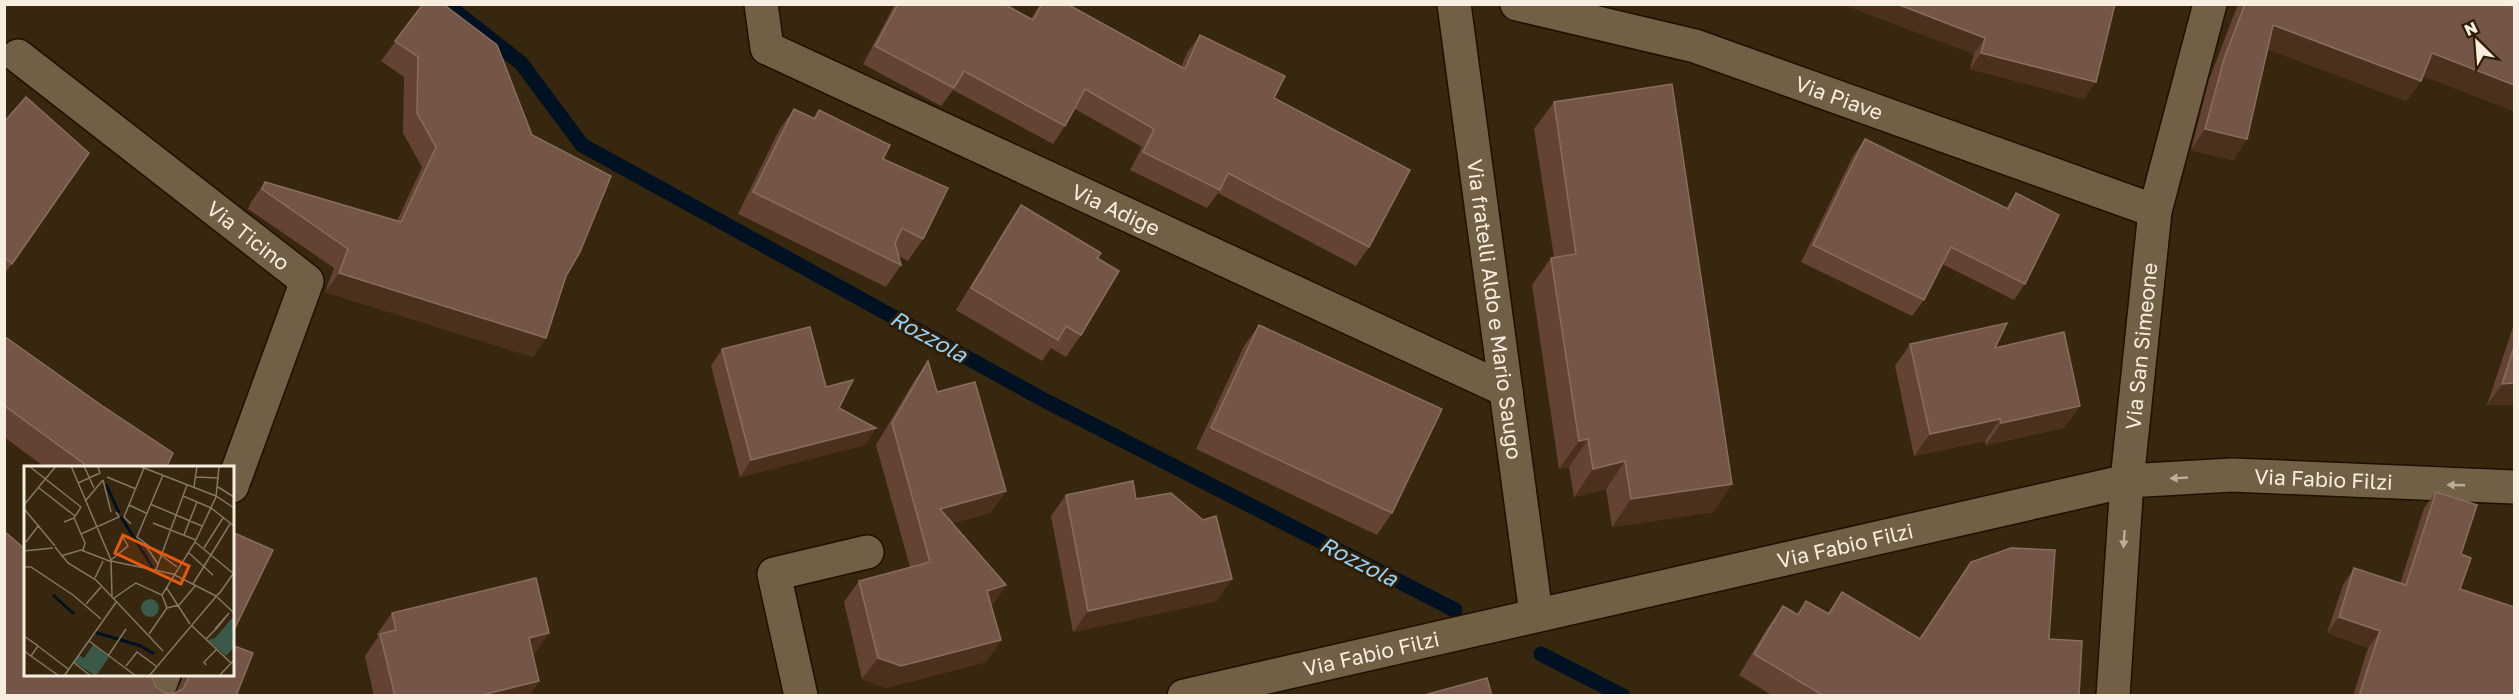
<svg xmlns="http://www.w3.org/2000/svg" width="2519" height="700" font-family="'Golos Text',sans-serif">
<style>
.lines{fill:none;stroke-linecap:round;stroke-linejoin:round}
.stream{stroke:#001221;stroke-width:15}
.street-casing{stroke:#1e1000;stroke-width:36}
.street{stroke:#715f46;stroke-width:33}
.wall{fill:#644335}
.shaded-wall{fill:#4b301e}
.building{fill:#745547;stroke:#896d5f;stroke-width:1.5}
.oneway{fill:#bbae9b}
.labels{text-anchor:middle;dominant-baseline:central;stroke-width:6;stroke-linejoin:round;paint-order:stroke}
.street-label{font-size:21px;fill:#f8eee0;stroke:#2d1d05}
.water-label{font-size:22px;font-style:italic;fill:#94d1fa;stroke:#2d1d05}
.inset-river{fill:none;stroke:#001221;stroke-width:3}
.inset-road{fill:none;stroke:#847763;stroke-width:1.5}
.view{fill:#e8590c;fill-opacity:0.15;stroke:#e8590c;stroke-width:3}
.inset-edge{fill:none;stroke:#f8eee0;stroke-width:3}
</style>
<rect width="100%" height="100%" fill="#37270f"/>
<g class="lines">
<g class="stream">
<polyline points="446,4 521,63 582,145 1042,399 1455,610"/>
<polyline points="1541,654 1623,696"/>
</g>
<defs>
<g id="street">
<path id="s1" d="M761,4L767,48L1506,390"/>
<path id="s2" d="M1454,4L1536,614"/>
<path id="s3" d="M1517,4L1695,46L2155,211"/>
<path id="s4" d="M18,56L307,281L232,486"/>
<polyline points="156,696 164,674"/>
<polyline points="801,696 774,574 867,552"/>
<path id="s5" d="M1184,696L2127,481L2232,475L2514,487"/>
<path id="s6" d="M2113,696L2127,481L2155,211L2210,4"/>
</g>
</defs>
<use href="#street" class="street-casing"/>
<use href="#street" class="street"/>
</g>
<g class="wall">
<polygon points="423,4 566,276 546,338 533,357 325,292 334,268 248,209 251,202 265,182 397,221 422,167 403,133 404,77 381,61"/>
<polygon points="895,4 1004,4 1031,19 1040,4 1067,4 1181,67 1187,53 1200,35 1274,98 1369,247 1356,266 1218,193 1207,208 1130,170 1142,147 1075,109 1065,126 1053,144 953,90 941,106 863,64"/>
<polygon points="1842,4 2115,4 2084,99 1970,69 1974,54"/>
<polygon points="2238,4 2507,4 2514,111 2423,76 2421,81 2406,101 2267,49 2247,139 2233,160 2191,150 2209,80"/>
<polygon points="1554,102 1732,484 1713,512 1612,527 1606,489 1574,497 1569,467 1559,469 1532,285 1551,258 1554,257 1534,129"/>
<polygon points="794,109 813,118 819,110 883,159 923,239 908,261 899,256 901,265 886,287 738,214 779,130"/>
<polygon points="4,122 89,153 4,275"/>
<polygon points="1865,139 2006,208 2016,193 2025,284 2014,300 1942,264 1924,300 1912,316 1801,262 1853,156"/>
<polygon points="1021,205 1097,258 1081,335 1066,357 1051,348 1042,361 956,310 1006,227"/>
<polygon points="2514,324 2514,405 2487,405"/>
<polygon points="1259,325 1392,513 1377,535 1196,449 1244,346"/>
<polygon points="4,336 166,468 46,468 4,437"/>
<polygon points="1910,344 1995,348 2080,406 2064,428 1986,445 1985,441 1914,456 1895,366"/>
<polygon points="722,349 826,387 839,408 876,428 865,445 740,477 711,366"/>
<polygon points="928,361 937,392 1006,491 990,513 952,523 1006,585 991,607 1001,640 986,662 886,688 862,679 844,602 859,581 910,567 876,445 913,383"/>
<polygon points="2436,492 2461,554 2460,589 2514,696 2353,696 2368,648 2327,633 2343,585 2354,568 2400,584 2424,508"/>
<polygon points="1066,495 1136,499 1203,520 1217,601 1073,632 1051,516"/>
<polygon points="1971,562 2049,639 2079,696 1773,696 1739,675 1768,627 1783,606 1797,614 1806,601 1827,614 1842,592 1919,639"/>
<polygon points="392,613 533,655 539,681 529,696 374,696 365,656 378,637 377,634"/>
<polygon points="182,675 232,675 236,696 4,696 152,678 156,687 165,693 175,693 176,692 182,680"/>
</g>
<g class="shaded-wall">
<polygon points="1842,4 1897,4 1985,38 1974,54"/>
<polygon points="2273,25 2421,81 2406,101 2258,46"/>
<polygon points="1981,53 2096,82 2084,99 1970,69"/>
<polygon points="2432,53 2514,85 2514,111 2417,74"/>
<polygon points="2205,129 2247,139 2233,160 2191,150"/>
<polygon points="339,273 546,338 533,357 325,292"/>
<polygon points="2514,383 2514,405 2487,405 2502,384"/>
<polygon points="2080,406 2064,428 1986,445 2001,423"/>
<polygon points="2000,419 1985,441 1914,456 1930,434"/>
<polygon points="876,428 865,445 740,477 751,460"/>
<polygon points="1588,439 1569,467 1559,469 1579,441"/>
<polygon points="1625,461 1606,489 1574,497 1593,469"/>
<polygon points="1732,484 1713,512 1612,527 1631,499"/>
<polygon points="1006,491 990,513 925,531 940,509"/>
<polygon points="1232,579 1217,601 1073,632 1088,611"/>
<polygon points="1006,585 991,607 987,591"/>
<polygon points="2339,617 2380,631 2368,648 2327,633"/>
<polygon points="549,633 534,655 529,638"/>
<polygon points="1001,640 986,662 886,688 862,679 878,658"/>
<polygon points="539,681 529,696 478,696"/>
</g>
<g class="building">
<polygon points="423,4 443,4 497,45 532,135 611,176 580,252 566,276 546,338 339,273 348,249 262,189 265,182 401,222 436,147 417,113 418,57 395,41"/>
<polygon points="898,4 1004,4 1033,20 1042,4 1067,4 1185,69 1200,35 1285,76 1274,98 1410,170 1369,247 1228,173 1220,190 1143,152 1154,129 1085,89 1065,126 964,71 954,88 875,46"/>
<polygon points="1897,4 2115,4 2096,82 1981,53 1985,38"/>
<polygon points="2245,4 2507,4 2514,7 2514,85 2432,53 2421,81 2273,25 2247,139 2205,129 2224,59"/>
<polygon points="1672,84 1732,484 1631,499 1625,461 1593,469 1588,439 1579,441 1551,258 1576,254 1554,102"/>
<polygon points="26,97 89,153 12,264 4,257 4,122"/>
<polygon points="794,109 815,119 819,110 890,145 883,159 948,188 923,239 902,228 895,243 901,265 753,192"/>
<polygon points="1865,139 2008,209 2016,193 2059,215 2025,284 1951,247 1924,300 1813,245"/>
<polygon points="1021,205 1101,253 1097,258 1119,271 1081,335 1066,326 1058,340 971,288"/>
<polygon points="2007,323 1995,348 2064,332 2080,406 2001,423 2000,419 1930,434 1910,344"/>
<polygon points="1259,325 1442,409 1392,513 1211,428"/>
<polygon points="810,327 826,387 853,380 839,408 876,428 751,460 722,349"/>
<polygon points="4,336 101,405 173,453 166,468 90,468 6,407 4,409"/>
<polygon points="2514,347 2514,383 2502,384"/>
<polygon points="928,361 937,392 975,382 1006,491 940,509 1006,585 987,591 1001,640 901,666 878,658 859,581 930,562 892,423"/>
<polygon points="1133,481 1136,499 1171,493 1203,520 1216,516 1232,579 1088,611 1066,495"/>
<polygon points="2436,492 2477,505 2461,554 2471,558 2460,589 2514,607 2514,696 2359,696 2380,631 2339,617 2354,568 2406,585"/>
<polygon points="4,531 26,550 26,675 153,675 152,678 156,687 165,693 175,693 183,689 190,675 232,675 232,645 253,653 236,696 4,696"/>
<polygon points="232,532 273,550 232,634"/>
<polygon points="2011,548 2055,550 2049,639 2082,641 2079,696 1824,696 1754,654 1783,606 1798,615 1806,601 1829,614 1842,592 1920,639 1971,562"/>
<polygon points="536,578 549,633 529,638 539,681 478,696 395,696 380,634 396,630 392,613"/>
<polygon points="1487,678 1492,696 1421,696"/>
</g>
<defs><path id="oneway-solid" d="M-6-.8H1V-3.2L6.5 0L1 3.2V.8H-6Z" transform="scale(1.5)"/></defs>
<g class="oneway">
<use href="#oneway-solid" transform="translate(2179 478) rotate(177)"/>
<use href="#oneway-solid" transform="translate(2456 485) rotate(-178)"/>
<use href="#oneway-solid" transform="translate(2124 539) rotate(94)"/>
</g>
<g class="labels">
<g class="street-label">
<text stroke="none"><textPath href="#s3" startOffset="336">Via Piave</textPath></text>
<text stroke="none"><textPath href="#s1" startOffset="429">Via Adige</textPath></text>
<text stroke="none"><textPath href="#s4" startOffset="292">Via Ticino</textPath></text>
<text stroke="none"><textPath href="#s2" startOffset="308">Via fratelli Aldo e Mario Saugo</textPath></text>
<text stroke="none"><textPath href="#s6" startOffset="351">Via San Simeone</textPath></text>
<text stroke="none"><textPath href="#s5" startOffset="1164">Via Fabio Filzi</textPath></text>
<text stroke="none"><textPath href="#s5" startOffset="678">Via Fabio Filzi</textPath></text>
<text stroke="none"><textPath href="#s5" startOffset="192">Via Fabio Filzi</textPath></text>
</g>
<g class="water-label">
<text transform="translate(929 336) rotate(29)">Rozzola</text>
<text transform="translate(1359 561) rotate(27)">Rozzola</text>
</g>
</g>
<g transform="translate(24 466)">
<rect width="210" height="210" fill="#37270f"/>
<path d="M117 142a9 9 0 1 1 18 0a9 9 0 1 1-18 0ZM210,150V181L202,190L184,174L191,172ZM69,179L85,191L72,210L50,196L55,189L60,192Z" fill="#3a5948"/>
<path class="inset-river" d="M82,18L95,47M97,51L129,102M29,129L50,148M70,166L117,180L130,188"/>
<path class="inset-road" d="M5,0L57,41M47,0L87,94L88,130M60,0L70,22M115,0L192,30L210,42M139,9L113,71L153,101M83,11L112,23M172,11L195,12M79,14L87,46M54,17L76,7L74,1M170,21L173,0M194,21L210,31M15,22L51,50M159,30L187,42L210,60M62,34L79,14M126,38L178,60M0,39L32,0M105,39L122,47M1,44L31,80M50,52L61,77L59,84M40,56L50,52L57,41M129,57L172,74M107,58L100,51L120,2M57,68L95,51L92,46M160,69L173,36M2,76L15,59M171,76L210,108M120,77L134,98M31,81L44,97L72,114L139,185M180,82L199,52M0,85L29,82M165,87L189,109M37,90L57,84L88,96M87,94L104,80L99,71M87,95L149,108L192,130M0,101H7L49,129L77,153M132,104L163,19M71,112L79,95M169,118L206,58M142,121L166,158M195,128L209,108M138,129L171,76L192,31L195,0M193,131L210,147M90,132L112,117L138,129L143,142L125,168M62,138L77,121M143,142L155,139L172,119M167,159L207,197M0,170L14,180L7,190M182,173L193,162L205,147L191,163M65,175L112,210M14,180L44,203M0,185L35,210M84,190L102,163M49,196L67,210M182,199L180,196L193,183M102,200L113,186L132,200M40,210L93,135M125,210L195,127M195,210L210,194"/>
<path class="view" d="M99,69L165,100L157,118L91,87Z"/>
<rect width="210" height="210" class="inset-edge"/>
</g>
<rect width="2519" height="700" fill="none" stroke="#f8eee0" stroke-width="12"/>
<g transform="translate(2477 42) rotate(335)" stroke="#2d1d05" stroke-width="4.5" paint-order="stroke">
<path d="M0-4.5L10 22L0 15L-10 22Z" fill="#f8eee0"/>
<text y="-9" font-size="16" font-weight="bold" text-anchor="middle" fill="#f8eee0">N</text>
</g>
</svg>
